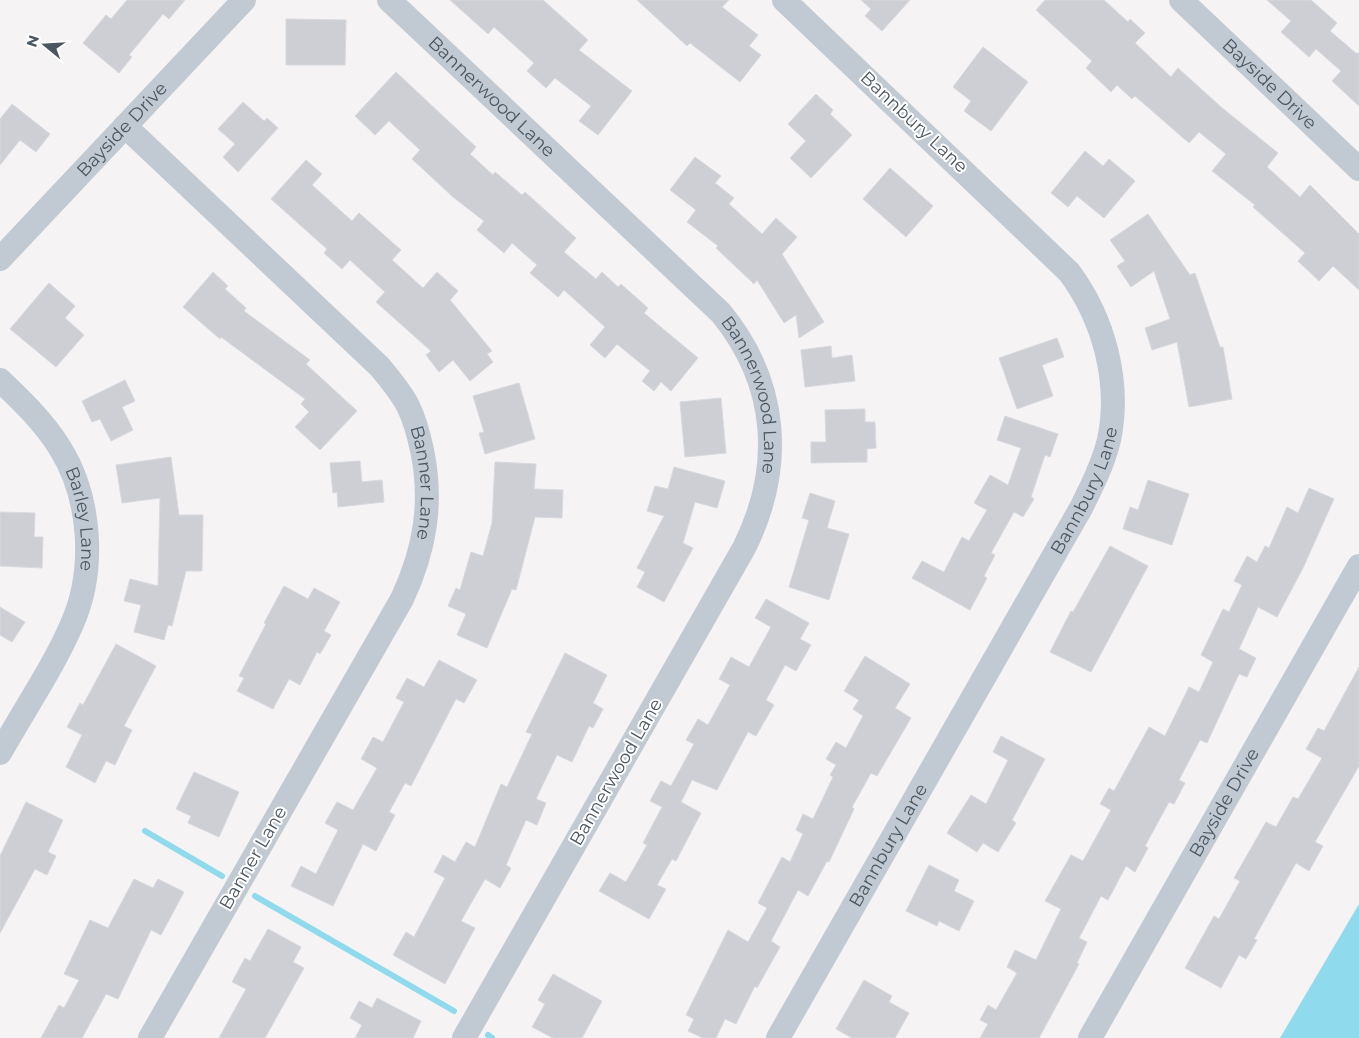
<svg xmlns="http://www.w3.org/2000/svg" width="1359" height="1038" font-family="Montserrat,sans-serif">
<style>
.water{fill:#90daee}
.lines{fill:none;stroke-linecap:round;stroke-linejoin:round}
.stream{stroke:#90daee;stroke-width:6}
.building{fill:#cdcfd5;stroke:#d7d9de}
.minor{stroke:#c1cad2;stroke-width:24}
.labels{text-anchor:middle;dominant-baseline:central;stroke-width:4;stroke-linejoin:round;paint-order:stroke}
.street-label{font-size:18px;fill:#4a5661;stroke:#fff}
</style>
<rect width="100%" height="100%" fill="#f5f3f3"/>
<polygon class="water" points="1359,904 1359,1038 1280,1038"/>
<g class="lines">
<g class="stream">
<polyline points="145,831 222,876"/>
<polyline points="255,896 454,1011"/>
<polyline points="488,1035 492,1038"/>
</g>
</g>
<g class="building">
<polygon points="127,0 185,0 169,19 163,14 129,55 132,57 119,73 83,43 106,15 111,19"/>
<polygon points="450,0 543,0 588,40 579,50 632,91 598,135 579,121 591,106 555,78 546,88 527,71 534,63 494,27 488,34"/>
<polygon points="637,0 729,0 722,7 758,35 749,46 761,55 740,82 690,43 687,46"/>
<polygon points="861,0 910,0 882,31 865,16 871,9"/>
<polygon points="1045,0 1104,0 1128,22 1130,19 1145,33 1135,43 1171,77 1178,68 1221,107 1278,153 1267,167 1300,197 1310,185 1359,234 1359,290 1333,266 1319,281 1298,261 1305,253 1253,207 1255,205 1212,171 1226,154 1199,132 1189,143 1135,96 1132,99 1117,85 1111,92 1086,68 1092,61 1036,10"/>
<polygon points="1267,0 1311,0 1337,23 1330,31 1357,54 1359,52 1359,106 1332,81 1341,71 1316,49 1309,57 1281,32 1291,21"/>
<polygon points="286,19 346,20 345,65 286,65"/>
<polygon points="983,47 1028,82 991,131 964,111 971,101 953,87"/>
<polygon points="396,72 476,147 470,154 493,175 495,172 522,195 525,192 576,238 564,252 596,279 602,272 618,287 621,284 648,308 644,313 698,358 671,391 661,382 654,391 642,381 650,371 617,344 605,358 590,345 605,327 564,290 558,297 530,273 537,265 512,243 504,253 477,230 484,221 453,197 412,159 420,150 389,121 375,135 355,116"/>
<polygon points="816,94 833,110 830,114 852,135 811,178 790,158 806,141 788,124"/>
<polygon points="243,102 264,121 267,118 278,128 238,172 223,157 235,144 218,129"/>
<polygon points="12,104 50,134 36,152 20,140 0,165 0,119"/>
<polygon points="1085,151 1103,166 1109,159 1135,181 1104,218 1077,196 1068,207 1051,193"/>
<polygon points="695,157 721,176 715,183 734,198 729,204 762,234 776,218 797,237 782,254 824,322 799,338 796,315 784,323 757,280 754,284 716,248 718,246 687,222 696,210 670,190"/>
<polygon points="306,160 322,174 312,185 352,221 359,213 401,250 392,260 423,288 437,272 458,291 450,300 492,351 487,354 493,362 470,381 453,360 439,372 426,355 431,351 376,302 385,292 350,260 342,269 324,253 327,249 271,199"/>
<polygon points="890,168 933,206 906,237 863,199"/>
<polygon points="1148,214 1190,275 1195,273 1220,347 1223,347 1232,399 1189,407 1177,342 1152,350 1145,328 1170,319 1154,271 1131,287 1117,266 1125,261 1110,240"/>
<polygon points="213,272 228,286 225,289 246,308 244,311 310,360 306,364 357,411 320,450 295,427 309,412 301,404 305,399 221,337 220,339 183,307"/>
<polygon points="49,283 75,306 65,318 84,335 56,367 10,329"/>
<polygon points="1057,338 1064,357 1042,365 1053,396 1017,409 999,358"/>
<polygon points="831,346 832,358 852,355 855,381 805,387 801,350"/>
<polygon points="125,380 135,401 122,407 133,430 111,441 100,419 92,422 82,401"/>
<polygon points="519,383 535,439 485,454 479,433 484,432 473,396"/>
<polygon points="721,398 726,453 685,457 680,402"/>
<polygon points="865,409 865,422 875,422 876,448 867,449 867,462 811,463 811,442 826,442 825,410"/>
<polygon points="1005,416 1058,434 1050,457 1045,455 1031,497 1034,499 1023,517 1014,512 991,553 995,555 984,576 987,578 970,610 912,578 922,561 944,572 962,537 969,541 987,510 974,503 990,475 1008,485 1021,448 997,440"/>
<polygon points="171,457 179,515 203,515 202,571 186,571 172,626 168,625 164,640 134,632 141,605 124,601 130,579 158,586 160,498 122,503 116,465"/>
<polygon points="360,461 362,482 382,480 384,502 338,507 337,492 333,493 330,463"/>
<polygon points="495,462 536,464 534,489 563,490 562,518 535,517 516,590 512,589 487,648 457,635 466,614 448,606 456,588 460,590 471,552 483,556 492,523"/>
<polygon points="674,467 725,481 717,508 695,502 683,543 693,548 664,602 637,587 645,572 637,568 664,516 647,511 655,486 668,489"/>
<polygon points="1148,480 1189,494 1172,545 1123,529 1130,507 1138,510"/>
<polygon points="1309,488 1334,499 1303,568 1277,617 1258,607 1239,649 1256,658 1247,677 1239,674 1207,743 1200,740 1179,780 1185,783 1174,804 1169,802 1145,846 1148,848 1135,872 1126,866 1108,900 1101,896 1079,938 1087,942 1077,963 1079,964 1039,1038 980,1038 988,1024 980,1020 988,1005 996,1010 1017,973 1007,967 1015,950 1036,960 1061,909 1045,901 1071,855 1083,861 1111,810 1100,804 1109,788 1114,791 1149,727 1165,736 1189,687 1199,692 1213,662 1201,655 1223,609 1229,612 1242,585 1234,581 1247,556 1257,562 1265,546 1269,548 1287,507 1298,513"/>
<polygon points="810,493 835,501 827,528 849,534 829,600 789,587 809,520 802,518"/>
<polygon points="0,512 35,513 34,537 43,537 42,568 0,566"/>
<polygon points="1110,546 1148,566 1091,672 1050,652 1071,611 1073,612"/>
<polygon points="284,586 308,599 314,588 340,602 324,631 331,635 320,654 317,652 300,685 289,679 273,709 237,691 244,678 239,676 266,624 264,623"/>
<polygon points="766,599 809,623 800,639 811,645 796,671 785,665 766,700 774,705 756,736 748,732 717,790 692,780 681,802 701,813 676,861 672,859 657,885 666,889 649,919 599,891 610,873 626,882 647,845 643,843 662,807 650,801 661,781 671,786 694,744 686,740 698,719 708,725 730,685 719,679 731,657 749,667 771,627 755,618"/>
<polygon points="0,607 25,622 12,642 0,635"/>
<polygon points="116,644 156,666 124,726 132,730 115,765 106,761 95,783 66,767 82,735 67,727 80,703 83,705"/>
<polygon points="565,653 607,675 593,703 603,709 593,728 589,726 572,762 557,755 536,799 546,803 537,825 526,820 506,865 511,868 500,888 485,879 461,921 475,928 445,984 393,955 406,932 414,937 445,878 434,872 443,855 455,862 466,842 475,847 501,784 507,787 532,734 526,732"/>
<polygon points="865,656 910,684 895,708 911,718 877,776 871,773 852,807 854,809 829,862 827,861 808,896 798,890 771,941 780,947 757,988 755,986 736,1024 725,1019 716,1038 703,1038 688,1031 694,1019 686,1015 728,930 748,942 767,908 758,903 782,857 790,862 803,834 796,830 803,814 813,819 833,777 830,775 836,765 826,759 836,742 846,748 863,716 853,709 859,700 844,691"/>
<polygon points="439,660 477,680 464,703 456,699 411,786 405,783 389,812 395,815 376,851 363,844 333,906 291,886 301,866 316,874 338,830 325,823 337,802 353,810 377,768 361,759 373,737 383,742 404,702 396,698 407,678 424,687"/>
<polygon points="1359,667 1359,766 1315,842 1323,846 1309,871 1296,863 1254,939 1257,940 1246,959 1239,955 1221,988 1185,968 1214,916 1219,919 1240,881 1234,878 1266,822 1276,827 1293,797 1298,799 1322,758 1306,749 1318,728 1324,731"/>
<polygon points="1001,736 1045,759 1012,820 1016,823 998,852 983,843 977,852 947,833 971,795 986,804 1008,760 993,752"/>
<polygon points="194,772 239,792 219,837 188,823 191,816 176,809"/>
<polygon points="26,802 63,820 48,852 56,856 47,875 35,869 0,933 0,856"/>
<polygon points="929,865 959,880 954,891 974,901 959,931 939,921 937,926 906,911"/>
<polygon points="134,879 153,888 158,879 184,892 161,935 151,930 118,999 106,994 82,1038 41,1038 59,1005 64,1008 79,980 64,974 90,920 108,928"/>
<polygon points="268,929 301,947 293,962 304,968 265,1038 219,1038 246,989 232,982 245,958 250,961"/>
<polygon points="553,974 602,1001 582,1038 553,1038 532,1027 545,1004 538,1000"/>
<polygon points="864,980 892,996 889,1002 909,1013 895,1038 852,1038 836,1029"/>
<polygon points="377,998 421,1021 413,1038 355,1038 362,1025 350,1018 359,1001 372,1008"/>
</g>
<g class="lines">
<g class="minor">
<path id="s1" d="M389,0L721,313C779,384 784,468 744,548L464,1038"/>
<path id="s2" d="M1181,0L1359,169"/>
<path id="s3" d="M125,126L379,366C390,379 401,392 408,406C415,420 419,436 422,450C433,503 425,550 402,599L150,1038"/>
<path id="s4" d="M0,259L244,0"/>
<path id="s5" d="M0,380C22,401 44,422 60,448C91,498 96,570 72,624C53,668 24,710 0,753"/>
<path id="s6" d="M778,1038L1081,508C1092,486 1103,464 1109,440C1121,382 1104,319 1069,272L784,0"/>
<path id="s7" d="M1090,1038L1359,566"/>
</g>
</g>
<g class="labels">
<g class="street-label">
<text stroke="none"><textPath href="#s2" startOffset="122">Bayside Drive</textPath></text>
<text stroke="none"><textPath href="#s1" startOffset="141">Bannerwood Lane</textPath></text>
<text transform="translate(914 122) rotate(43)">Bannbury Lane</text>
<text stroke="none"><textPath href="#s4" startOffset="178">Bayside Drive</textPath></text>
<text stroke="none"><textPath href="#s1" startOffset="546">Bannerwood Lane</textPath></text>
<text stroke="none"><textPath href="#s3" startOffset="478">Banner Lane</textPath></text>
<text stroke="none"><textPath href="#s6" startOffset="628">Bannbury Lane</textPath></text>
<text stroke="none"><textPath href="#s5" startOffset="166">Barley Lane</textPath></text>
<text transform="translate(616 772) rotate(-60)">Bannerwood Lane</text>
<text stroke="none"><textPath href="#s7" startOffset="271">Bayside Drive</textPath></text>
<text stroke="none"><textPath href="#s6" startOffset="222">Bannbury Lane</textPath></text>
<text transform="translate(253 858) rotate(-60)">Banner Lane</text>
</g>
</g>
<g transform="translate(45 45) rotate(288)" stroke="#ffffff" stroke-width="4" paint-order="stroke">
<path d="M0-4L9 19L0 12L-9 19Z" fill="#4a5661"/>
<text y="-8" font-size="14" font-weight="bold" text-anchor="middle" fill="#4a5661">N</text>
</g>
</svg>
